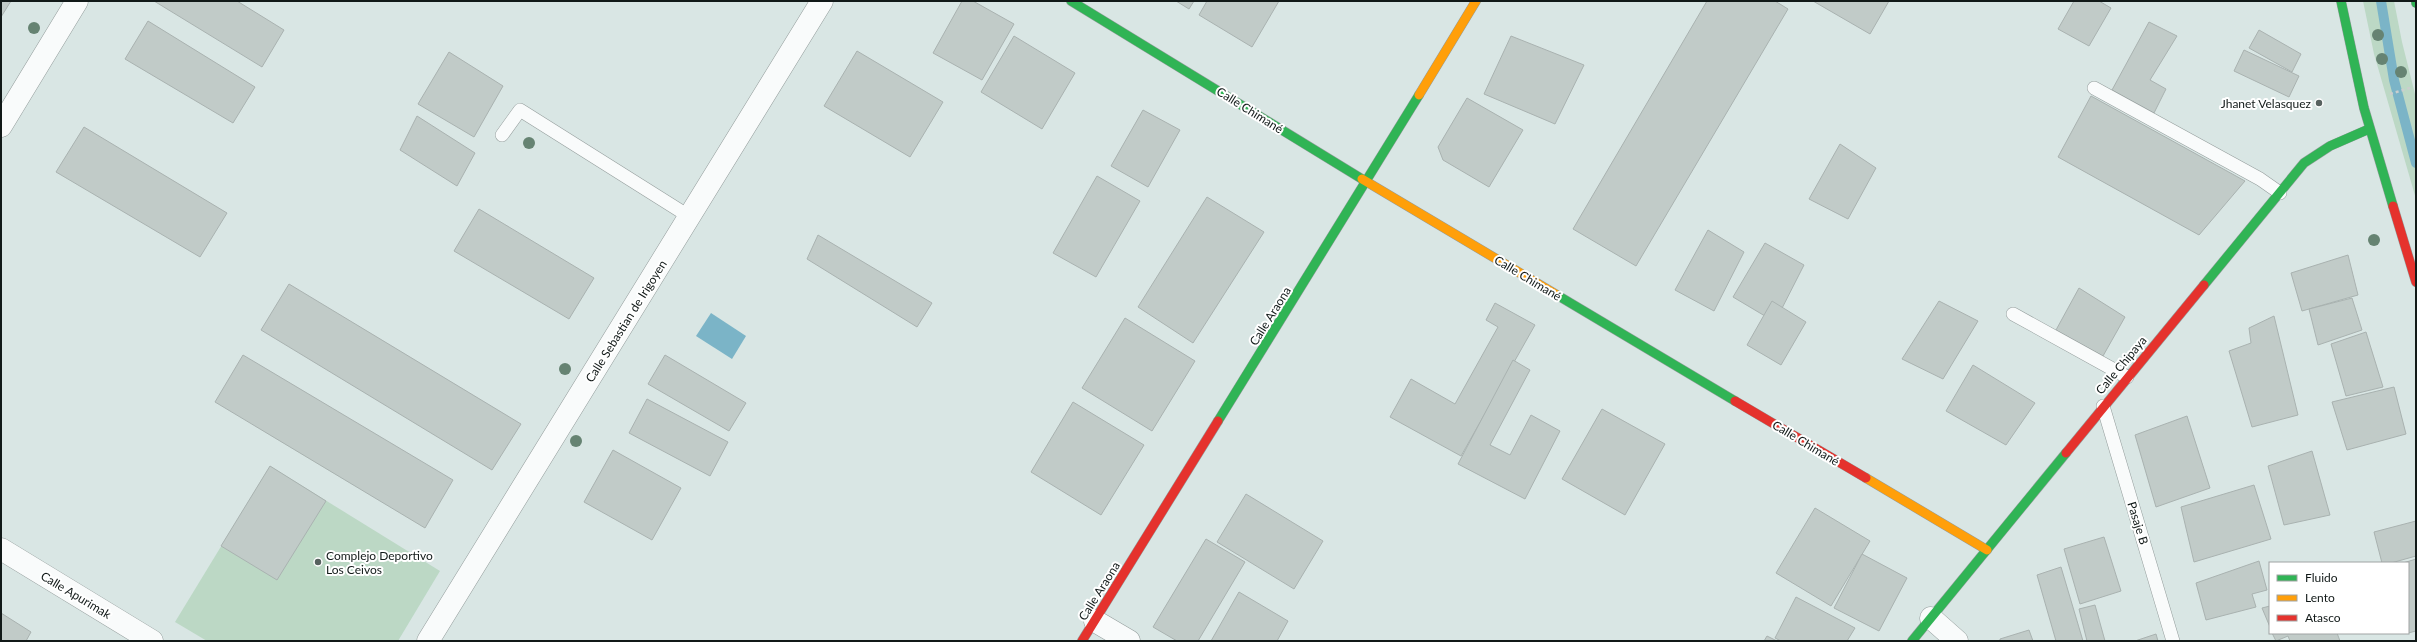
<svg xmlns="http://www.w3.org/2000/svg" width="2417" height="642" font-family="Lato,sans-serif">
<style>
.green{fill:#bcd8c5}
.water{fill:#7bb4c7}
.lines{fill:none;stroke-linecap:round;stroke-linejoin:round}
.stream{stroke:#7bb4c7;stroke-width:10}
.building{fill:#c1cbc8;stroke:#a9b2b0}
.lane-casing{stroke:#949d9c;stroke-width:14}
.street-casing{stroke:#949d9c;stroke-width:23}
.fast-casing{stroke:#949d9c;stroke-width:10}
.slow-casing{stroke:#949d9c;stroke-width:10}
.jam-casing{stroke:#949d9c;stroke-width:10}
.path{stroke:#cbcece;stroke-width:2.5;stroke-dasharray:3 3;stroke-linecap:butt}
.lane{stroke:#f9fbfb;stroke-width:13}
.street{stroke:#f9fbfb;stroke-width:22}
.fast{stroke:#30b455;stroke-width:9}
.slow{stroke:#ff9f0a;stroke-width:9}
.jam{stroke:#e5322d;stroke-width:9}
.tree{fill:#668372}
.poi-dot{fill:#57615f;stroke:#fff;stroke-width:1.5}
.labels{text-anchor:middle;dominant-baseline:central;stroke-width:4;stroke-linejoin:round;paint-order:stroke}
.poi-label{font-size:12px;fill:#111918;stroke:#fff;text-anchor:end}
.street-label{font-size:12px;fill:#111918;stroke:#fff}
</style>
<rect width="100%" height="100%" fill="#d9e6e4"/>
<g class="green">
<polygon points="2363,1 2394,1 2402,42 2416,98 2416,199 2374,54"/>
<polygon points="270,466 440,571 398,641 207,641 175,622"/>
</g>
<polygon class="water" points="711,313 746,336 732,359 696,336"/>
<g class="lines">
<polyline class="stream" points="2381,1 2394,80 2416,163"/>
</g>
<g class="building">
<polygon points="1,1 11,1 1,17"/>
<polygon points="154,1 237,1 284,30 262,67"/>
<polygon points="962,1 973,1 1014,24 982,80 933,53"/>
<polygon points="1176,1 1194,1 1189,9"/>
<polygon points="1207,1 1279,1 1252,47 1199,15"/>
<polygon points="1707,1 1775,1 1788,9 1636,266 1573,229"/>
<polygon points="1813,1 1889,1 1870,34"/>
<polygon points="2074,1 2099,1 2111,8 2089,46 2058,29"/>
<polygon points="148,21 255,87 233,123 125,59"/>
<polygon points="2149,22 2177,36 2150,80 2166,89 2154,113 2112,90"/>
<polygon points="2259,30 2301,54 2292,72 2249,48"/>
<polygon points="1014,36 1075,73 1042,129 981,92"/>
<polygon points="1511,36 1584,65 1555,124 1484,94"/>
<polygon points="2244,50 2299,76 2289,97 2234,71"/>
<polygon points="857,51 943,102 910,157 824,106"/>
<polygon points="449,52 503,86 474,137 418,104"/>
<polygon points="2091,96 2245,181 2199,235 2058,157"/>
<polygon points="1467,98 1523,130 1489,187 1443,160 1438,147"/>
<polygon points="1143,110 1180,130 1148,187 1111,166"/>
<polygon points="417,116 475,153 457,186 400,150"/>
<polygon points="84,127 227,213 200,257 56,172"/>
<polygon points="1840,144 1876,168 1848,219 1809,199"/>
<polygon points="1097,176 1140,201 1096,277 1053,253"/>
<polygon points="1207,197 1264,232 1193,343 1138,307"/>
<polygon points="479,209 594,278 569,319 454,251"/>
<polygon points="1708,230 1744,252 1714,311 1675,290"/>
<polygon points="818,235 932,303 917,327 807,259"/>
<polygon points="1765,243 1804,265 1775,322 1733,297"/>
<polygon points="2348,255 2358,295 2302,311 2291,273"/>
<polygon points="289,284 521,424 492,470 261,330"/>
<polygon points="2079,288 2125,317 2103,356 2056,330"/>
<polygon points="2352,298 2362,330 2318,345 2309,309"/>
<polygon points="1772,301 1806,322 1781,365 1747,345"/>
<polygon points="1939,301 1978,321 1943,379 1902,359"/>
<polygon points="1495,303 1535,325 1461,456 1390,417 1411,379 1455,404 1498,327 1486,320"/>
<polygon points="2274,316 2298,415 2252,427 2229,351 2251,343 2249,328"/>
<polygon points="1125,318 1195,361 1152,431 1082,388"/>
<polygon points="2366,332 2383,387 2346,396 2331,344"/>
<polygon points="243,355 453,480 425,528 215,402"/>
<polygon points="665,355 746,403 729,431 648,384"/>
<polygon points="1513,360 1530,370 1490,445 1510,455 1531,415 1560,431 1525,499 1458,464"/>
<polygon points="1973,365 2035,403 2006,445 1946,411"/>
<polygon points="2394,387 2406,434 2347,450 2332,402"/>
<polygon points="647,399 728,442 710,476 629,433"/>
<polygon points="1073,402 1144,445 1101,515 1031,472"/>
<polygon points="1602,409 1665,444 1625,515 1562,479"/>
<polygon points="2187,416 2210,488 2156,507 2135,435"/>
<polygon points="613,450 681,488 652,540 584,502"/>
<polygon points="2312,451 2330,515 2284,525 2268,466"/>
<polygon points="270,466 326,501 277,580 221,546"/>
<polygon points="2254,485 2271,539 2194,562 2181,507"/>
<polygon points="1246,494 1323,541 1294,589 1217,542"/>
<polygon points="1815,508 1870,541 1831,606 1776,573"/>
<polygon points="2416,521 2416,556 2391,563 2382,563 2374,532"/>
<polygon points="2104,537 2121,591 2080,604 2064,549"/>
<polygon points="1206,539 1245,562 1198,641 1177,641 1153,627"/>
<polygon points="1862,554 1907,578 1879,631 1834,608"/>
<polygon points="2416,559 2416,631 2408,633 2408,563 2403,563"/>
<polygon points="2259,561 2267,590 2252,594 2256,607 2206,620 2196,583"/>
<polygon points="2061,567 2083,641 2056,641 2037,575"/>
<polygon points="1239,592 1288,621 1277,641 1211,641"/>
<polygon points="1796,597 1855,628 1847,641 1781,641 1775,638"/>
<polygon points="2095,605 2105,641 2087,641 2079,609"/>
<polygon points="2270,606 2270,627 2262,608"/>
<polygon points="1,613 31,632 26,641 1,641"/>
<polygon points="2029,630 2033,641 2000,641 2000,639"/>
<polygon points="2272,633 2337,633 2340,641 2290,641 2288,636 2276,641"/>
<polygon points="2156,634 2158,641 2135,641"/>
<polygon points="1767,636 1777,641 1764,641"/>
</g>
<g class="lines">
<defs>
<g id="lane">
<polyline points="2094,88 2260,179 2280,193"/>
<polyline points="502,135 520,110 690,217"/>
<polyline points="2013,314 2127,377"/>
<polyline points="2103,406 2173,641"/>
</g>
<g id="street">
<polyline points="1,126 77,1"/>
<polyline points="1,549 152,641"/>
<polyline points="1931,618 1957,641"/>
<polyline points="1095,621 1129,641"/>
<polyline points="428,641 822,1"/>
</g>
<g id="fast">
<polyline points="1071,1 1362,179"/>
<polyline points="2341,1 2364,108 2393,206"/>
<polyline points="2416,1 2416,3"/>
<polyline points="2204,285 2304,163 2330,146 2369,129"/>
<polyline points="1557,295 1735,401"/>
<polyline points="1218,421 1419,95"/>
<polyline points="1912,641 2066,453"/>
</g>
<g id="slow">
<polyline points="1419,95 1476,1"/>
<polyline points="1362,179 1557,295"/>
<polyline points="1866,478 1987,550"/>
</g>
<g id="jam">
<polyline points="2393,206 2416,282"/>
<polyline points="1735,401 1866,478"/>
<polyline points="2066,453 2204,285"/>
<polyline points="1082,641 1218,421"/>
</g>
</defs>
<use href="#lane" class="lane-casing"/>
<use href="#street" class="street-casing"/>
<use href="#fast" class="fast-casing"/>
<use href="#slow" class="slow-casing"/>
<use href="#jam" class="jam-casing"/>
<polyline class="path" points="2390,94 2413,87"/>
<use href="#lane" class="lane"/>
<use href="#street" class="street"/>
<use href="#fast" class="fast"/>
<use href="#slow" class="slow"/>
<use href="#jam" class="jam"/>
</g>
<g class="tree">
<circle cx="34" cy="28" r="6"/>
<circle cx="2378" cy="35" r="6"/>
<circle cx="2382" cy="59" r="6"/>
<circle cx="2401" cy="72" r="6"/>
<circle cx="529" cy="143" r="6"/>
<circle cx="2374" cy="240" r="6"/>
<circle cx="565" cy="369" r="6"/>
<circle cx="576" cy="441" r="6"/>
</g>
<g class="poi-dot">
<circle cx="2319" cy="103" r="4"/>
<circle cx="318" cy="562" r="4"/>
</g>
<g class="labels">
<g class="poi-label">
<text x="2311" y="103">Jhanet Velasquez</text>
<text x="326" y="555" text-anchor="start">Complejo Deportivo<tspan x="326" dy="14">Los Ceivos</tspan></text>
</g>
<g class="street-label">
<text transform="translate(1250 110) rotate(32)">Calle Chimané</text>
<text transform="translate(1528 278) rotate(31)">Calle Chimané</text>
<text transform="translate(1270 316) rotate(-58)">Calle Araona</text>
<text transform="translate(626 321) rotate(-58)">Calle Sebastian de Irigoyen</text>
<text transform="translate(2121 365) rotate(-50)">Calle Chipaya</text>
<text transform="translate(1806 443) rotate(31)">Calle Chimané</text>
<text transform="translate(2138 523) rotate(73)">Pasaje B</text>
<text transform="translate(1099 591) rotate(-58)">Calle Araona</text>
<text transform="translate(76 595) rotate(31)">Calle Apurimak</text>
</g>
</g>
<rect width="2417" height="642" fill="none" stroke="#111918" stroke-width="4"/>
<rect x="2269" y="562" width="140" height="72" fill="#ffffff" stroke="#a0a3a3"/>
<rect x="2277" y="575" width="20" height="6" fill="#30b455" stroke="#a0a3a3"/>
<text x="2305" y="582" font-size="12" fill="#111918">Fluido</text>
<rect x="2277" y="595" width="20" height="6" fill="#ff9f0a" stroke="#a0a3a3"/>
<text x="2305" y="602" font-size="12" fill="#111918">Lento</text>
<rect x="2277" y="615" width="20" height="6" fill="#e5322d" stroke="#a0a3a3"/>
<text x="2305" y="622" font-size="12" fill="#111918">Atasco</text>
</svg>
